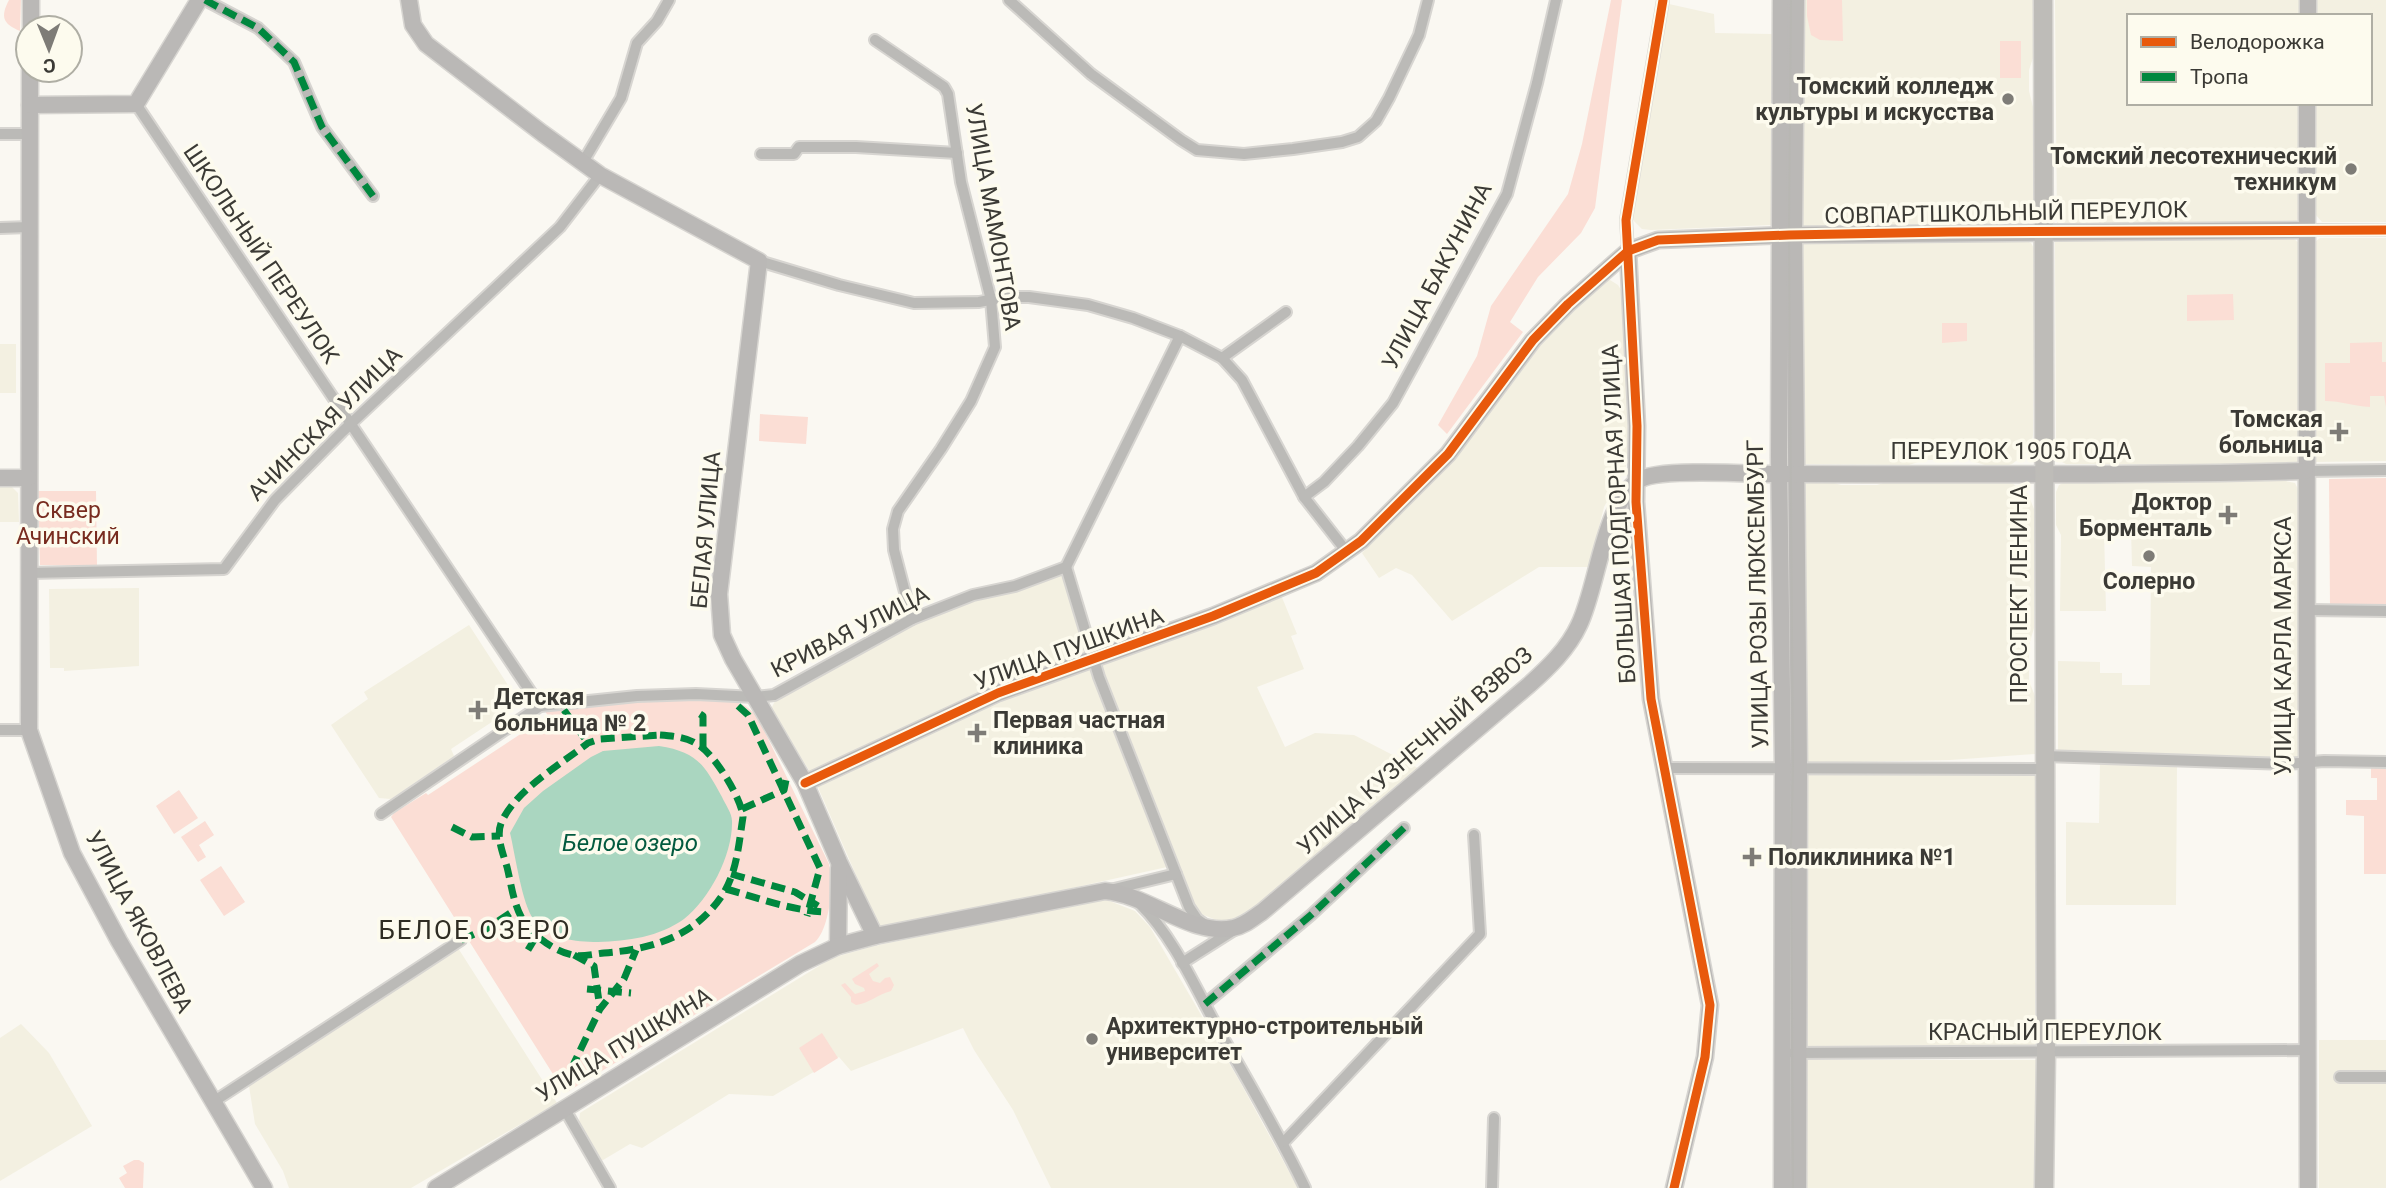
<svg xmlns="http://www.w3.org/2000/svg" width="2386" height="1188" font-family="Roboto,sans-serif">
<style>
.built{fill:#f3f0e1}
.green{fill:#fbded5}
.water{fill:#aad6c0}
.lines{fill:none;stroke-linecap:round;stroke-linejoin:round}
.street-casing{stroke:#d7d5d1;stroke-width:14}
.secondary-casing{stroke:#d7d5d1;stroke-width:19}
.primary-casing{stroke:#d7d5d1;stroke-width:21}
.street{stroke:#bbbab7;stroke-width:10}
.secondary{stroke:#bab8b6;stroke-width:16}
.primary{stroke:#bebcb8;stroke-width:18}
.tram{stroke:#b8b7b3;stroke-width:2}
.quiet{stroke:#00873e;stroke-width:7;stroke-dasharray:14 7;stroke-linecap:butt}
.cycleway-casing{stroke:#fdfbee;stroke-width:13}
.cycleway{stroke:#e8590c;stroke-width:9}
.poi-dot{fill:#7e7c77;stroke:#fdfbee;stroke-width:2.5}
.labels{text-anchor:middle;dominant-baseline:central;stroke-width:7;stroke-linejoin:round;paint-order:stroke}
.poi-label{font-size:23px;font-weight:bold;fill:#3b3a35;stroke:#fdfbee;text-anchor:end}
.street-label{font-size:23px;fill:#3b3a35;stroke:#fdfbee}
.park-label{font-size:23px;fill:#782c20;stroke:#fdfbee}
.water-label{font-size:24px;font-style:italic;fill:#035a3f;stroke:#fdfbee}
.quarter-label{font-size:26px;letter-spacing:2px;fill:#2f2d23;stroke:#fdfbee}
</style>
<rect width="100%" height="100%" fill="#faf8f2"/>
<g class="built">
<polygon points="1801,0 2033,0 2033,58 2029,70 2029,91 2033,107 2034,215 2031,222 2024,225 1803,227 1800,225"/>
<polygon points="2055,0 2301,0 2301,16 2129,16 2129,103 2300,103 2298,219 2295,223 2057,226"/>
<polygon points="2316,0 2386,0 2386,222 2322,222 2316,215 2315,103 2370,103 2370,16 2316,16"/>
<polygon points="1669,4 1714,14 1715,33 1772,34 1775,220 1771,225 1651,230 1642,229 1633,220"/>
<polygon points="2055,238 2294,239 2299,243 2298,465 2066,464 2058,460 2056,454"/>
<polygon points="2320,238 2386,238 2386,461 2312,462 2315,242"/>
<polygon points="2024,240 2031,243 2035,250 2033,435 2032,442 2024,455 2012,464 2005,466 1988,466 1969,460 1924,460 1909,465 1803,464 1801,242"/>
<polygon points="1610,280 1618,285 1624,295 1630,453 1625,469 1604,507 1589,567 1539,567 1452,621 1412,575 1396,568 1379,578 1362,553 1455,459 1541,345 1603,281"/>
<rect x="0" y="344" width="16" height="49"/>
<polygon points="2280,480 2295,483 2300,493 2299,758 2058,750 2058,661 2100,662 2100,673 2122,673 2122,685 2150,685 2151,567 2132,566 2131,530 2104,530 2106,611 2060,611 2061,535 2056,525 2056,492 2059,485 2065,482"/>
<polygon points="1802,482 1831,482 1841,485 1877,485 1887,482 2012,483 2028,494 2034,509 2034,628 2029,645 2029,681 2035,696 2035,754 1950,760 1802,763"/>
<polygon points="0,486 12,487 18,493 19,522 0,522"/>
<polygon points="1062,575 1089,654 810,772 771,709 775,701 914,623 972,599 1016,591"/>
<polygon points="139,588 139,666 64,671 64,668 50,668 49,589"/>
<polygon points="1281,595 1297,634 1291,636 1304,669 1257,687 1285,747 1315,733 1354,735 1418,768 1256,906 1232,920 1219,921 1201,914 1194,905 1101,666"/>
<polygon points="469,625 515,696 513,708 451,749 454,756 391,799 379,798 331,725 368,699 364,692"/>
<polygon points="1090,669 1167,867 960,913 882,927 878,926 817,785 1001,699"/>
<polygon points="2100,762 2177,766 2176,905 2066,905 2066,822 2099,823"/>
<polygon points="1949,772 2035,774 2035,1045 1805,1046 1802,774"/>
<polygon points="1107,900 1135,911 1150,927 1239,1080 1298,1188 1051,1188 1013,1110 974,1050 963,1028 851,1071 839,1057 773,1096 729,1094 642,1148 630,1144 598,1163 579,1123 580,1113 583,1111 832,958 874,946 1088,902"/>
<polygon points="458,948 557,1103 411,1188 289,1188 283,1171 255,1124 249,1086"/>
<polygon points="21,1024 49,1053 92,1126 0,1181 0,1038"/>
<rect x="2319" y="1040" width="67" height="148"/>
<polygon points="1804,1060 2036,1060 2034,1188 1802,1188"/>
</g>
<g class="green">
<path d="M9,0H21L20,31C3,24 0,17 9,0Z"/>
<polygon points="1611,0 1622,0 1595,208 1581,233 1538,277 1510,322 1523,332 1447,434 1438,425 1477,356 1491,306 1568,194 1582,144"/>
<polygon points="1807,0 1842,0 1843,41 1820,40 1811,35 1807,16"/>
<rect x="2000" y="41" width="21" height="37"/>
<polygon points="2233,294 2234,320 2187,321 2187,295"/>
<polygon points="1942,323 1967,323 1967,341 1942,343"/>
<path d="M2382,342V362H2386V407L2384,396H2370V407C2354,406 2341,401 2325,401V363H2350V343Z"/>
<polygon points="760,414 808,417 806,444 759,441"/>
<polygon points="2386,478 2386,605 2330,605 2329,479"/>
<polygon points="38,491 96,491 97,566 40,565"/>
<path d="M676,700C704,700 740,692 758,718L829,864C834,883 830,928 815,942L567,1092L563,1090L391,817L394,813L426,793L428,795L548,716L545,711L565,707Z"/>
<polygon points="2371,768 2386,768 2386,874 2364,874 2364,816 2346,815 2346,800 2377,800 2377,778 2371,778"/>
<polygon points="179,790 198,818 174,834 156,806"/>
<polygon points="205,821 214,835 199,845 206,857 198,862 181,837"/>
<polygon points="221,866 245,902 224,916 200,880"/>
<path d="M877,963L879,966L869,974L873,981L880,983L885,978L890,977L894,985L891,991C878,994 870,1003 856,1005L851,1002V997L841,985L845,983L855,994L865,991L864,988L855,984L852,979Z"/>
<polygon points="822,1033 838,1058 814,1073 799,1048"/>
<polygon points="134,1160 139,1160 144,1163 143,1188 125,1188 119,1178 127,1173 123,1166"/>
</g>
<path class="water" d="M659,746C697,752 704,764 722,797C725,804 732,813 732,821C733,854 710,899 684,919C659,937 628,941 598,942C574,942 551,939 534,920C522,905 515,853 510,833L524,808L543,791L591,757L603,751Z"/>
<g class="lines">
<defs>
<g id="street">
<polyline points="205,0 258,28 294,62 322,127 373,196"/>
<polyline points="1009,0 1091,74 1181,140 1197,150 1244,154 1293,149 1342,142 1358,137 1376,121 1389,98 1419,35 1428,0"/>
<polyline points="875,40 944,87 948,94 961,182 991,300 995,347 971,401 941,449 898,511 893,529 894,550 912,619"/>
<polyline points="136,104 540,706"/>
<polyline points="0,134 30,134"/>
<polyline points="761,154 794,154 799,147 856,147 957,153"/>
<polyline points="583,162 621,98 637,43 657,21 669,0"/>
<polyline points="0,228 29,227"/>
<polyline points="2306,230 2386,230"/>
<polyline points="1628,251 1626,220 1663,0"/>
<polyline points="759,261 839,285 914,303 979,302 1005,297 1029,297 1088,305 1133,318 1180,336 1222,358 1242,380 1304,497 1347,552"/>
<polyline points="1222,358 1286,312"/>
<polyline points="2305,471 2386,470"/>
<polyline points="1304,497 1324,482 1358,446 1393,403 1507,194 1537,83 1556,0"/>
<polyline points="1066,567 1099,677 1189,907 1197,919 1204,924"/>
<polyline points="28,573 224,569 275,500 342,432 560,227 600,175"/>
<polyline points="2308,610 2386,611"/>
<polyline points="0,730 29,730"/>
<polyline points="2044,756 2287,764 2324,761 2386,762"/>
<polyline points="1663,768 2045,769"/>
<polyline points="381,814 540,706 637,696 696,694 756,697 774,695 912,619 973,595 1015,586 1066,567 1180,336"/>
<polyline points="1110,890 1176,874"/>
<path d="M1140,904C1174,938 1194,985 1217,1027C1247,1080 1279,1133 1305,1188"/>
<polyline points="1182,963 1234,930"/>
<polyline points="1205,1004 1311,915 1404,828"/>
<polyline points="1793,1053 2308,1050"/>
<polyline points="2340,1077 2386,1077"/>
<polyline points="213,1102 461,940"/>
<polyline points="564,1108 610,1188"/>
<polyline points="1284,1142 1480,934 1474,835"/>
<polyline points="1492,1188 1494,1118"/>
</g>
<g id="secondary">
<polyline points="409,0 413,25 426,44 542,133 600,175 759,261 719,594 722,635 733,659 805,783 839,862 875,936"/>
<polyline points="1781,0 1779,457 1783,768 1782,1188"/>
<polyline points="1796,0 1794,235 1799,768 1798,1188"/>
<polyline points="2308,16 2308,0"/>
<polyline points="31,28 31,0"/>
<polyline points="30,70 29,730 72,853 119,941 264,1188"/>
<path d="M2307,103C2304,465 2309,826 2308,1188"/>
<polyline points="30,105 136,104 199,0"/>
<polyline points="1628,251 1637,426 1636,502 1651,699 1710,1005 1705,1057 1674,1188"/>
<polyline points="0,478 28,478"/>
<polyline points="805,783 998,693 1213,616 1316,573 1361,541 1448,454 1533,340 1568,304 1628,251 1658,240 1789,235 2306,230"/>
<polyline points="838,946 839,868"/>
<path d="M436,1188L800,964L838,946L875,936L1105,891C1149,895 1192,937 1233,928C1244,926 1253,918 1262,912L1529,685C1548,668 1568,649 1579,625C1598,586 1603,504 1639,480C1656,469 1736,473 1760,474C1941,474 2123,476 2305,471"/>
</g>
<polyline id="primary" points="2043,0 2046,1053 2044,1188"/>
</defs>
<use href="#street" class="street-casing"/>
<use href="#secondary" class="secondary-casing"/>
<use href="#primary" class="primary-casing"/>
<use href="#street" class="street"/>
<use href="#secondary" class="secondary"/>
<use href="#primary" class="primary"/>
<polyline class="tram" points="1791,0 1789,235 1793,768 1791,844 1793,1188"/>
<g class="quiet">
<polyline points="205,0 258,28 294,62 322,127 373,196"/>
<polyline points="738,706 748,715 820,868 807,916"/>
<polyline points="564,710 588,743"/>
<polyline points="700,714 703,716 703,747"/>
<path d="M660,735C673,736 686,737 697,744C714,753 742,799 743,817C739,842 737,872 723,894C695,937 652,949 604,953C594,954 582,957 572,955C556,951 539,940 528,927C514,911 512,887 507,867C503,853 495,835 502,821C517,789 560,765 588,743L600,739Z"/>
<polyline points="742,809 784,790 787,775"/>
<polyline points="452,827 472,837 500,836"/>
<polyline points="731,874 795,892 818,906"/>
<path d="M726,889C759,898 792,911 827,912"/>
<polyline points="461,940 486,929 518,908"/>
<polyline points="528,950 537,935"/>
<polyline points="574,955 594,966 600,1009"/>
<polyline points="587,989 631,993"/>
<polyline points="1205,1004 1311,915 1404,828"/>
<polyline points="560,1070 566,1079 585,1073"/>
<polyline points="562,1088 600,1009 624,979 636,950"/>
</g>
<defs>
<g id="cycleway">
<polyline points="1663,0 1626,220 1637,426 1636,502 1651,699 1710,1005 1705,1057 1674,1188"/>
<polyline points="805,783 998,693 1213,616 1316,573 1361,541 1448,454 1533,340 1568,304 1628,251 1658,240 1789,235 1949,232 2386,230"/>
</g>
</defs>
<use href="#cycleway" class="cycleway-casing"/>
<use href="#cycleway" class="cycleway"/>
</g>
<g class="poi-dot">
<circle cx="2008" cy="99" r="7"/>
<circle cx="2351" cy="169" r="7"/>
<path d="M2335.5 421.5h7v7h7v7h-7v7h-7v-7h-7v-7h7z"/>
<path d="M2224.5 504.5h7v7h7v7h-7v7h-7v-7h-7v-7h7z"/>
<circle cx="2149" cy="556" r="7"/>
<path d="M474.5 699.5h7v7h7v7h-7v7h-7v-7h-7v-7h7z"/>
<path d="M973.5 722.5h7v7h7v7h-7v7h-7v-7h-7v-7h7z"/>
<path d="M1748.5 846.5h7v7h7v7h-7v7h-7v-7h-7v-7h7z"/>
<circle cx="1092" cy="1039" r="7"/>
</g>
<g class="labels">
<g class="poi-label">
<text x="1994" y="86">Томский колледж<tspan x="1994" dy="26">культуры и искусства</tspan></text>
<text x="2337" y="156">Томский лесотехнический<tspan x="2337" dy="26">техникум</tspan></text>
<text x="2323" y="419">Томская<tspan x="2323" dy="26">больница</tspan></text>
<text x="2212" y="502">Доктор<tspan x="2212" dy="26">Борменталь</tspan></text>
<text x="2149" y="581" text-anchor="middle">Солерно</text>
<text x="494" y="697" text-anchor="start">Детская<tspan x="494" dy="26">больница № 2</tspan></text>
<text x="993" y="720" text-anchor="start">Первая частная<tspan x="993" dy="26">клиника</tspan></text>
<text x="1768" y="857" text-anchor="start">Поликлиника №1</text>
<text x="1106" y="1026" text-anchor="start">Архитектурно-строительный<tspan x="1106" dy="26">университет</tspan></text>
</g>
<g class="street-label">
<text transform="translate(2006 213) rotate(-1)">СОВПАРТШКОЛЬНЫЙ ПЕРЕУЛОК</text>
<text transform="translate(993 217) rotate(80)">УЛИЦА МАМОНТОВА</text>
<text transform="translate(261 254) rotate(56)">ШКОЛЬНЫЙ ПЕРЕУЛОК</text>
<text transform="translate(1437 276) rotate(-62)">УЛИЦА БАКУНИНА</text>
<text transform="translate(325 424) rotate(-45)">АЧИНСКАЯ УЛИЦА</text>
<text x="2011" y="451">ПЕРЕУЛОК 1905 ГОДА</text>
<text transform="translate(1619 514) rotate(-93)">БОЛЬШАЯ ПОДГОРНАЯ УЛИЦА</text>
<text transform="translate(706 530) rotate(-85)">БЕЛАЯ УЛИЦА</text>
<text transform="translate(1758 594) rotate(-91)">УЛИЦА РОЗЫ ЛЮКСЕМБУРГ</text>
<text transform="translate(2019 594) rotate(-90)">ПРОСПЕКТ ЛЕНИНА</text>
<text transform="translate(850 632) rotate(-27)">КРИВАЯ УЛИЦА</text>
<text transform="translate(2283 646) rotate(-90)">УЛИЦА КАРЛА МАРКСА</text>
<text transform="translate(1069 649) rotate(-20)">УЛИЦА ПУШКИНА</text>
<text transform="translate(1415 751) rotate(-41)">УЛИЦА КУЗНЕЧНЫЙ ВЗВОЗ</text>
<text transform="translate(139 922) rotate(62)">УЛИЦА ЯКОВЛЕВА</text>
<text x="2045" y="1032">КРАСНЫЙ ПЕРЕУЛОК</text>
<text transform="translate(624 1045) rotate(-31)">УЛИЦА ПУШКИНА</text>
</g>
<g class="park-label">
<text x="68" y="510">Сквер<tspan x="68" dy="26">Ачинский</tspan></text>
</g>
<g class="water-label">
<text x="630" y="843">Белое озеро</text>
</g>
<g class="quarter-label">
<text x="475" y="930">БЕЛОЕ ОЗЕРО</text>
</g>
</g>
<rect x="2127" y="14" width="245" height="91" fill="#fdfbee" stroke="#afaea4" stroke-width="2"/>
<rect x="2141" y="37" width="35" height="10" fill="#e8590c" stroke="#afaea4" stroke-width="2"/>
<text x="2190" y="49" font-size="21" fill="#3b3a35">Велодорожка</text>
<rect x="2141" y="72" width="35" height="10" fill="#00873e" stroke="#afaea4" stroke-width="2"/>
<text x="2190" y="84" font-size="21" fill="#3b3a35">Тропа</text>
<g transform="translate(49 49) rotate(179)"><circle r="33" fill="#fdfbee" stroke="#afaea4" stroke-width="2"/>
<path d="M0-5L12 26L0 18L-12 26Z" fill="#7e7c77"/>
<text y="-10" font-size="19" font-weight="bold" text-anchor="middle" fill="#3b3a35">С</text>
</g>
</svg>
